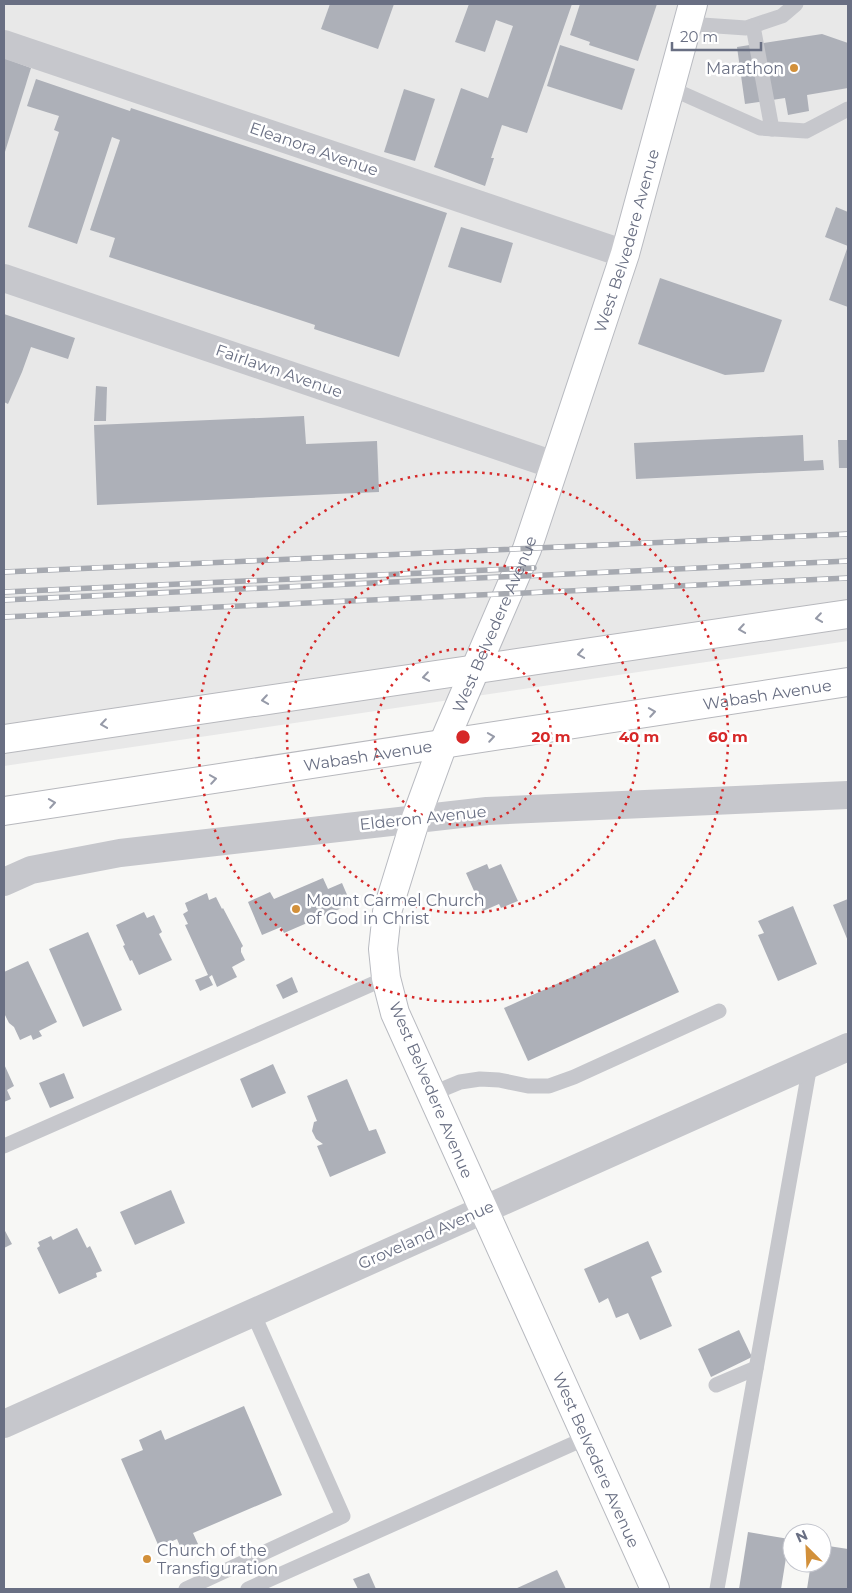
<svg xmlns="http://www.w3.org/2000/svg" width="852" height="1593" font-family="Montserrat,sans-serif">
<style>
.built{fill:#e8e8e8}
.building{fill:#adb0b8}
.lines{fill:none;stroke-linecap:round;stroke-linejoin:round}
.secondary-casing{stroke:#b8bac0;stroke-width:30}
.primary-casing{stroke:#b7b8bd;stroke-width:30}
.lane{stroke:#c6c7cc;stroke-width:15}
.street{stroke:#c6c7cc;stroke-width:28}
.secondary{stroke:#fff;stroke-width:28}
.primary{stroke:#fff;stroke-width:28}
.rail-casing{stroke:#a6a9b0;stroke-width:5.5}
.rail{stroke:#fff;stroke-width:4;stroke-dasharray:11;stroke-linecap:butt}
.oneway{stroke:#969aa8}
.ring{fill:none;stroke:#d62828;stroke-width:2.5;stroke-dasharray:2.5 5}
.poi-dot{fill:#d2903a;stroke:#fff;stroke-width:2}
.labels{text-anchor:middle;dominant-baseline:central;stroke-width:5;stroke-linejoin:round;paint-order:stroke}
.poi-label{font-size:16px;fill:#696f83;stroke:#fff;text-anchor:start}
.street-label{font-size:16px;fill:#696f83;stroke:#fff}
.centre{fill:#d62828;stroke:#fff;stroke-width:2.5}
.ring-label{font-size:15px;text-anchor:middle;font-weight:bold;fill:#d62828;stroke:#fff;stroke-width:5;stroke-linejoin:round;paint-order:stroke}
</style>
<rect width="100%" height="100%" fill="#f7f7f5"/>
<polygon class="built" points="4,4 848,4 848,641 4,766"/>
<g class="building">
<polygon points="330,4 394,4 378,49 321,29"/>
<polygon points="469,4 572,4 527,133 502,125 491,158 494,158 485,186 434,167 461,88 488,98 513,26 496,20 485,52 455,42"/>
<polygon points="580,4 657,4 638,61 589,45 590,42 570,35"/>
<polygon points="822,34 848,43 848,88 807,95 809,111 788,115 785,98 745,104 737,47"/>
<polygon points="560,45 635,69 622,110 547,86"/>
<polygon points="4,58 31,68 4,155"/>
<polygon points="36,79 127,110 130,111 131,108 447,213 399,357 314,329 315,325 109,257 115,238 90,230 120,140 117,139 112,137 77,244 28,227 59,132 54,130 59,116 27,106"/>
<polygon points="404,89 435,99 415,161 384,152"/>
<polygon points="836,207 848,212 848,307 829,300 848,246 825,237"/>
<polygon points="461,227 513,243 501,283 448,267"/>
<polygon points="660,278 782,320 764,372 725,375 638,344"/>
<polygon points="4,314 75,338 68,359 31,347 22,372 8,404 4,402"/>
<polygon points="96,386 107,387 106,421 94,421"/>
<polygon points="304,416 306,444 377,441 379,492 97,505 94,425"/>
<polygon points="803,435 804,461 823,460 824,470 636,479 634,443"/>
<polygon points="838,440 848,440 848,468 839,468"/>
<polygon points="487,864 489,869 501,864 518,901 501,908 499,904 483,911 466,873"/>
<polygon points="323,878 328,889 342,883 351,904 284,933 281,927 262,935 248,902 270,892 274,899"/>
<polygon points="207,893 209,900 216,897 222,909 223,908 243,946 241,948 241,952 245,960 232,967 237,977 217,987 212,975 209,977 213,985 200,991 195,980 208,975 185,925 188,924 183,914 188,911 185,903"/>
<polygon points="848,899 848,941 833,905"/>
<polygon points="793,906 817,964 778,981 758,935 764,933 758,921"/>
<polygon points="144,912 147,918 154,915 162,932 159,934 172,960 139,975 132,960 130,961 123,946 125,945 116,925"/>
<polygon points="88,932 122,1010 83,1027 49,949"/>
<polygon points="655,939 679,992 528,1061 504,1008"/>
<polygon points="28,961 57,1022 39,1031 42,1036 33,1040 31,1035 20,1040 14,1027 9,1023 4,1013 4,972"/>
<polygon points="292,977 298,992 283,999 276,985"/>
<polygon points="4,1064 14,1086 7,1090 11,1099 4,1102"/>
<polygon points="273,1064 286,1093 252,1108 240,1079"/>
<polygon points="64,1073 74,1098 50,1108 39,1083"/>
<polygon points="347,1079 369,1131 376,1129 386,1153 330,1177 317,1146 323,1144 316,1139 312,1131 314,1122 317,1121 307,1096"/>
<polygon points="171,1190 185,1223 135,1245 120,1212"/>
<polygon points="77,1228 87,1248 90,1246 102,1271 96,1273 97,1277 59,1294 37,1248 40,1246 38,1242 51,1236 53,1240"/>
<polygon points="4,1229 12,1244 4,1248"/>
<polygon points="648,1241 662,1272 651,1277 672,1326 640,1340 628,1313 616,1318 608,1298 599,1303 584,1269"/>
<polygon points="739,1330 752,1357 711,1377 698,1349"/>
<polygon points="244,1406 282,1495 193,1533 198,1544 182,1551 177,1539 159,1547 121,1459 143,1450 139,1440 161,1430 165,1440"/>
<polygon points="748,1532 789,1539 781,1589 739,1589"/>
<polygon points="822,1545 848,1549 848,1589 807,1589 811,1563 822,1563"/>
<polygon points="557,1570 566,1589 515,1589"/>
<polygon points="369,1573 376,1589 358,1589 353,1579"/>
</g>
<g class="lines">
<defs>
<g id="secondary">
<path id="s1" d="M655,1589L395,1013L386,978L383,949L387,912L416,818L443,744L527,549L625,254L693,4"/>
</g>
<g id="primary">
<polyline points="4,739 848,614"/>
<path id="s2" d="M4,811L848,682"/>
</g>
</defs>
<use href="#secondary" class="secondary-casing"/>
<use href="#primary" class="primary-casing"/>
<g class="lane">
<polyline points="688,24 746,28 782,16 796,4"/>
<polyline points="753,26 772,129"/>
<polyline points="670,88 760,128 806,131 848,109"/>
<polyline points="431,1094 460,1082 480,1079 499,1080 528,1086 549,1086 574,1077 719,1011"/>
<polyline points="4,1146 386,978"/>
<polyline points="716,1385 756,1368"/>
<polyline points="186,1589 343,1516 253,1313"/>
<polyline points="248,1589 586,1438"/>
<polyline points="717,1589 810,1065"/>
</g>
<g class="street">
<polyline points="4,44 625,254"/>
<polyline points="4,278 554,465"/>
<polyline points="4,882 31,870 120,853 487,811 848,795"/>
<polyline points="4,1424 848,1047"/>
</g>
<use href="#secondary" class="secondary"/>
<use href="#primary" class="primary"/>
<defs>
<g id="rail">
<polyline points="4,572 848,534"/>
<polyline points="4,592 534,568"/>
<polyline points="4,600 848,561"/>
<polyline points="4,617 848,578"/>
</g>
</defs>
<use href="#rail" class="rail-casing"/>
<use href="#rail" class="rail"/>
</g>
<defs><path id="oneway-chevron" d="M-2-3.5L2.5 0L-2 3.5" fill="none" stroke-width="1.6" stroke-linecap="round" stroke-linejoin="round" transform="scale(1.25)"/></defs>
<g class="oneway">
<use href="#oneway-chevron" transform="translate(819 618) rotate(172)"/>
<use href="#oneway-chevron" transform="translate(742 629) rotate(171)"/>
<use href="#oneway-chevron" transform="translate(581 654) rotate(171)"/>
<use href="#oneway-chevron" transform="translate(426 677) rotate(172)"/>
<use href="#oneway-chevron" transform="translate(265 700) rotate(172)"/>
<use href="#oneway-chevron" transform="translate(652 712) rotate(-9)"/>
<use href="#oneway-chevron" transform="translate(104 724) rotate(172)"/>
<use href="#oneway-chevron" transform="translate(491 737) rotate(-9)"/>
<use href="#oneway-chevron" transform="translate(213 779) rotate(-9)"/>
<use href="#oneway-chevron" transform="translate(52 803) rotate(-9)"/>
</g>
<g class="ring">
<circle cx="463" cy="737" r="88"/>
<circle cx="463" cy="737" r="176"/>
<circle cx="463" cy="737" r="265"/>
</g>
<g class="poi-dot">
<circle cx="794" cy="68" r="5"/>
<circle cx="296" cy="909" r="5"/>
<circle cx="147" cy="1559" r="5"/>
</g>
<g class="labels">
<g class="poi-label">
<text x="784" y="68" text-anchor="end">Marathon</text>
<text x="306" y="900">Mount Carmel Church<tspan x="306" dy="18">of God in Christ</tspan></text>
<text x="157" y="1550">Church of the<tspan x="157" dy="18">Transfiguration</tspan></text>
</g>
<g class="street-label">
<text transform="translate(314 149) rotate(19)">Eleanora Avenue</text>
<text stroke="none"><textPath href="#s1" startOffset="1448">West Belvedere Avenue</textPath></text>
<text transform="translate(279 371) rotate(19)">Fairlawn Avenue</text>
<text stroke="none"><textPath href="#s1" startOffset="1042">West Belvedere Avenue</textPath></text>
<text stroke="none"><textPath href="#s2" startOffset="772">Wabash Avenue</textPath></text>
<text stroke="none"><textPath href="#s2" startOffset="368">Wabash Avenue</textPath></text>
<text transform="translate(423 818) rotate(-6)">Elderon Avenue</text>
<text transform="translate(431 1090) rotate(67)">West Belvedere Avenue</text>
<text transform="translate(426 1235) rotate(-24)">Groveland Avenue</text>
<text transform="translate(596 1460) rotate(66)">West Belvedere Avenue</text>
</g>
</g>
<circle cx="463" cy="737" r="8" class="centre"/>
<g class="ring-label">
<text x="551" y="742">20 m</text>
<text x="639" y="742">40 m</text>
<text x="728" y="742">60 m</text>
</g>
<rect width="852" height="1593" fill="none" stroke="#696f83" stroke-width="10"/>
<g transform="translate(807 1548) rotate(336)"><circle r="24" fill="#ffffff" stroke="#c3c5cd"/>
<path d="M0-4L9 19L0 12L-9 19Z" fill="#d2903a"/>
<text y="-8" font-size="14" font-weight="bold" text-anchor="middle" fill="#696f83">N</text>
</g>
<path d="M672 42v8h89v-8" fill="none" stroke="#696f83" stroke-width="2.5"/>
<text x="680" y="42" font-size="15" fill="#696f83" stroke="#ffffff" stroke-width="4" paint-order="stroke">20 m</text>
</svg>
